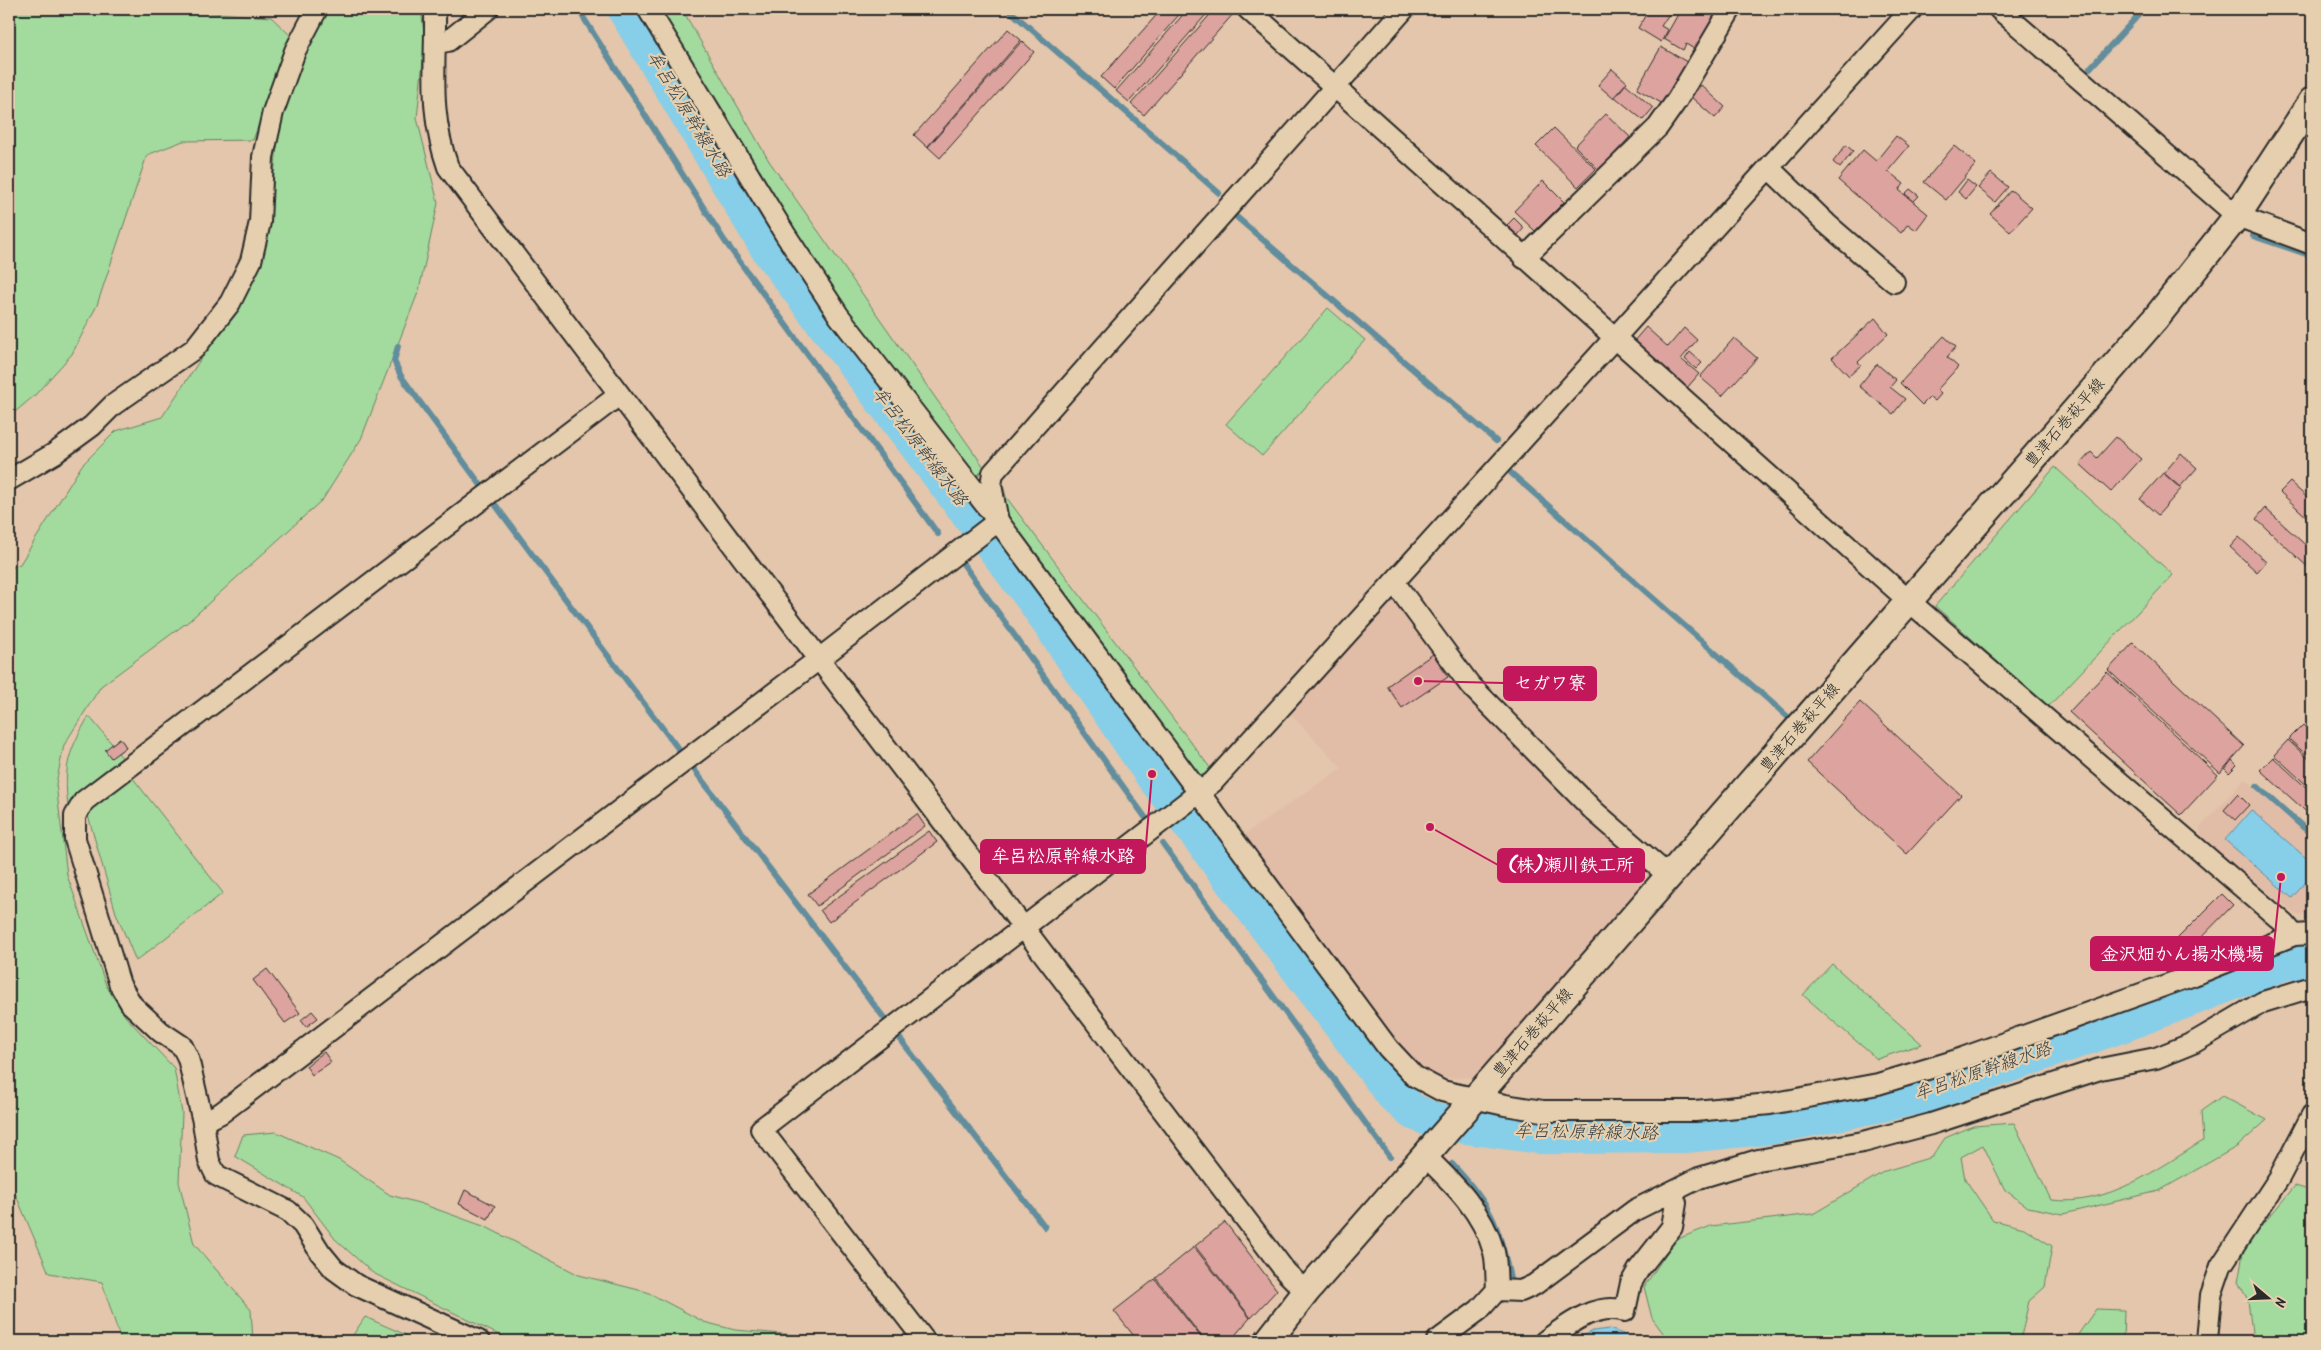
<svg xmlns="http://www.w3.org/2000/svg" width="2321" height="1350" font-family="Kalam,'Klee One',sans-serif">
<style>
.built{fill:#e1bca7}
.green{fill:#a3da9e;stroke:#678264}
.water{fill:#87cee9;stroke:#628d9d}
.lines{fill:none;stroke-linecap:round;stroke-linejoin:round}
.stream{stroke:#628d9d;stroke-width:6}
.river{stroke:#87cee9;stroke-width:36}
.building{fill:#dda39e;stroke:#2b2b2b}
.minor-casing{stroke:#2b2b2b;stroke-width:24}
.major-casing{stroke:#2b2b2b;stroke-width:30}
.minor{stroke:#e5cfae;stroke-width:20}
.major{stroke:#e5cfae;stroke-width:26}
.labels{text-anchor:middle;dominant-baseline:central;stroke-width:4.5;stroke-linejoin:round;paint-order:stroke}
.street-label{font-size:16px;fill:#2b2b2b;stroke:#e5cfae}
.water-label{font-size:18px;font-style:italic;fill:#394348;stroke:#e5cfae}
.leader{fill:none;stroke:#c2185b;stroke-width:2}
.callout-dot{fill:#c2185b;stroke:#e5cfae;stroke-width:2}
.callout{fill:#c2185b;stroke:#c2185b;stroke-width:2}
.callout-label{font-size:18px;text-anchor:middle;font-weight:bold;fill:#fff}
</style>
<rect width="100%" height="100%" fill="#e3c6ab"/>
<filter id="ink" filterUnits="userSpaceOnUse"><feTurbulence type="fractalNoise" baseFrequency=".02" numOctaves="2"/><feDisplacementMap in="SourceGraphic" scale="10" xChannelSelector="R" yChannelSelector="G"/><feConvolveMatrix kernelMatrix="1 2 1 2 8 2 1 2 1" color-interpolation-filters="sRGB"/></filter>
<g filter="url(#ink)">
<g class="built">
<polygon points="1393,595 1656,872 1480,1077 1437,1078 1412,1059 1383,1026 1241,837 1342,768 1288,711"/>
<polygon points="2245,779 2312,839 2312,914 2297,915 2202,839 2200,828"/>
</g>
<g class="green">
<polygon points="9,9 162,9 271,17 292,37 253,140 183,141 147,155 97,305 72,354 35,395 9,417"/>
<polygon points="329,9 421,9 425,41 417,118 438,203 419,290 361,439 323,499 189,621 101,686 64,745 56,784 67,875 106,985 125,1016 174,1068 182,1113 179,1182 194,1244 251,1310 253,1341 121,1341 102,1282 49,1273 9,1179 9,569 20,564 82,465 116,431 162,417 248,288 271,202 279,128 303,52"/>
<polygon points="660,9 682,9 769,161 984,467 977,477 971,476 852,319 797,237 682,51"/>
<polygon points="1328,308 1365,340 1262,456 1226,424"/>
<polygon points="2055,467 2173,575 2048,707 1935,606"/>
<polygon points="1001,477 1006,497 1211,769 1203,775 1196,775 1005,521"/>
<path d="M89,716L112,744L120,738L126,747L118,753L126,762L68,806C63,766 69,750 89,716Z"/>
<polygon points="132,777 223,893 136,961 116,913 87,812"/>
<polygon points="1832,964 1922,1044 1877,1059 1803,995"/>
<path d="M2222,1096L2267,1120L2238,1146L2159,1191L2063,1214L2028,1207L2005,1190L1983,1145L1961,1157L1965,1179L1993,1220L2024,1228L2052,1246L2045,1287L2029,1301L2020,1341H1669L1652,1318L1644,1287L1675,1240L1711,1226L1813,1214L1885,1171L1932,1157L1945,1138L1973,1126L2014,1123L2051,1200C2107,1207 2157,1169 2203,1141L2201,1111Z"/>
<polygon points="276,1132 339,1160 390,1195 422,1204 486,1227 579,1275 647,1292 704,1322 735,1330 807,1336 820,1341 521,1341 499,1335 373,1273 335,1239 303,1197 235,1156 243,1135"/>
<polygon points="2295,1186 2312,1191 2312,1337 2306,1341 2260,1341 2252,1333 2248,1300 2238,1282 2244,1247"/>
<polygon points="2096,1309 2124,1310 2123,1341 2077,1341 2077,1336"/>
<polygon points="365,1317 406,1335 403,1341 349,1341"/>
</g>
<g class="water">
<polygon points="2251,810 2312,863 2312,875 2292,898 2225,840"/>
<polygon points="1609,1329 1626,1335 1629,1341 1572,1341 1593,1331"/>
</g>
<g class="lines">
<g class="stream">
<polyline points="578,9 724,240 938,534"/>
<polyline points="1008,9 1219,193"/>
<polyline points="2090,68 2144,9"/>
<polyline points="1232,213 1496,441"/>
<polyline points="2253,236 2312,256"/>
<path d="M398,346L394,361L401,376C610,664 828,945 1045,1227"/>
<polyline points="1510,472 1788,717"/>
<polyline points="961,561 1145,817"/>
<polyline points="2257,786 2312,835"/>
<polyline points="1163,844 1390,1157"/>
<path d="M1452,1164C1491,1205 1499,1224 1510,1279"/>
</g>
<polyline class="river" points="625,9 769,250 1035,601 1152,774 1393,1094 1412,1111 1437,1122 1540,1136 1685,1135 1773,1126 1924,1095 2126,1023 2286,962 2312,961"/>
</g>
<g class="building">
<polygon points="1162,9 1184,9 1114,89 1101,77"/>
<polygon points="1188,9 1211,9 1129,102 1116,91"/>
<polygon points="1215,9 1229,9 1234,13 1144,115 1131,104"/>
<polygon points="1649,9 1671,11 1661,26 1668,30 1661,42 1638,28"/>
<polygon points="1681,9 1723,9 1699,52 1686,44 1683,50 1664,39"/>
<polygon points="1008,29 1021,40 927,147 914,135"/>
<polygon points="1022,41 1034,52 940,158 928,147"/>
<polygon points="1661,47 1687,62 1663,104 1637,89"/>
<polygon points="1612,69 1627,82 1613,98 1598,85"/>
<polygon points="1626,84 1653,108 1643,120 1615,97"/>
<polygon points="1701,85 1725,107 1715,118 1691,97"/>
<polygon points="1606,114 1630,137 1599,170 1575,146"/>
<polygon points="1554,128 1596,169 1578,187 1536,146"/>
<polygon points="1896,136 1909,146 1888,171 1904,184 1899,190 1928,214 1916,230 1908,224 1901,233 1838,180 1863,150 1876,161"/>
<polygon points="1846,145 1853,151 1840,168 1833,162"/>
<polygon points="1954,146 1976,164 1946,200 1924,182"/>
<polygon points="1991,173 2008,187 1995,202 1978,188"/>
<polygon points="1967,180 1976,187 1966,199 1958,192"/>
<polygon points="1543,181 1564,202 1535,231 1514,211"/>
<polygon points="1910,189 1919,196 1914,201 1905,194"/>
<polygon points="2011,190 2032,208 2010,232 1990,214"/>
<polygon points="1514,218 1524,228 1517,236 1507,225"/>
<polygon points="1875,318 1888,334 1858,362 1861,365 1849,376 1832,358"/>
<polygon points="1646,327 1668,347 1684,328 1697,340 1681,359 1699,374 1686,389 1633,342"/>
<polygon points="1944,336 1956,347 1947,357 1958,367 1937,390 1941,394 1935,401 1930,397 1922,405 1900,383"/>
<polygon points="1734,338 1757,358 1722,396 1700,377"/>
<polygon points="1690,352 1702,363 1696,369 1685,359"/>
<polygon points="1877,364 1896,380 1890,387 1905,399 1893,414 1859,386"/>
<polygon points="2116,437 2141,459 2111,492 2080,464 2091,452 2097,458"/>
<polygon points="2181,453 2197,468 2180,487 2164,473"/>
<polygon points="2163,473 2181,489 2158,515 2140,499"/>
<polygon points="2290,482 2312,502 2312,522 2280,492"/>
<polygon points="2265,508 2312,551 2312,571 2256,519"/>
<polygon points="2239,537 2266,562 2257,572 2230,547"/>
<polygon points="2133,643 2244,746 2220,773 2108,670"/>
<polygon points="1433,654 1448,677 1402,708 1387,686"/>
<polygon points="2107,672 2218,775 2181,815 2069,712"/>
<polygon points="1860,702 1961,795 1907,854 1807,762"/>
<polygon points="2303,725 2312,733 2312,760 2289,739"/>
<polygon points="120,738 126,747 111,758 105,750"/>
<polygon points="2288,740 2312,762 2312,790 2274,755"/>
<polygon points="2273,757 2312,793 2312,817 2260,770"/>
<polygon points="2232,760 2237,765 2229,773 2225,769"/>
<polygon points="2238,794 2249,805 2235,820 2224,810"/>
<polygon points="917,814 925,826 817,906 808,894"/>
<polygon points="929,831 937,842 829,922 820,910"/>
<polygon points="2222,894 2233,905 2189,950 2178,938"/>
<polygon points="267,969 300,1013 285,1023 253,980"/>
<polygon points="312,1011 318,1018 306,1027 301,1020"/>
<polygon points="324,1052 331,1062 312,1075 306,1066"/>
<polygon points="465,1190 495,1206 488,1219 459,1204"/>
<polygon points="1225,1222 1277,1290 1251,1318 1195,1246"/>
<polygon points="1194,1247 1250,1318 1230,1341 1205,1341 1156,1278"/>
<polygon points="1155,1279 1204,1341 1138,1341 1114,1311"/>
</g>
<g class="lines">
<defs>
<g id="minor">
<path d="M435,9C436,67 428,111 448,167L819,659L1286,1272L1306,1292"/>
<polyline points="648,9 785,234 839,316 998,521 1388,1048 1414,1076 1442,1091 1505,1105 1543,1111 1695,1111 1770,1104 1878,1084 1954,1061 2194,975 2294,935 2312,934"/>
<polyline points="1248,9 1910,602 2285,924 2294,935"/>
<polyline points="1999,9 2237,216 2312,244"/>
<polyline points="435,43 448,41 488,9"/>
<polyline points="1769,168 1827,224 1894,282"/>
<polyline points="1524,258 1658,127 1677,100 1731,9"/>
<polyline points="9,480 55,453 92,426 113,405 194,349 230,303 251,261 260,222 263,157 273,112 295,51 317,9"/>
<polyline points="1394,582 1470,685 1594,811 1670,877"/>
<polyline points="203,1122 221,1113 819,659 998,521 991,485 993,473 1404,9"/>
<path d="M1425,1156C1454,1184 1483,1212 1494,1252C1497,1264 1496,1278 1497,1290L1479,1310L1437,1341"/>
<polyline points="1497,1290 1521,1291 1534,1285 1635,1210 1699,1178 1758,1160 1863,1142 1931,1124 2100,1069 2156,1058 2193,1043 2263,1002 2312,987"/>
<polyline points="479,1341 356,1285 334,1269 320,1252 303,1225 288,1211 216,1175 209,1161 203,1122 188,1058 182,1046 161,1032 132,1005 120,985 75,839 75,816 84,801 619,395"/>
<polyline points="925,1341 761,1129 1213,782 1912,9"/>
<path d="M1545,1341C1568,1325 1595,1302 1625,1311L1631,1283L1639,1269L1672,1227L1676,1203L1670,1193"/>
<polyline points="2207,1341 2211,1295 2221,1266 2279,1178 2312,1115"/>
</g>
<polyline id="major" points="1268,1341 1306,1292 2155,319 2237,216 2312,101"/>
</defs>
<use href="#minor" class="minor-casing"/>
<use href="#major" class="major-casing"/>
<use href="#minor" class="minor"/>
<use href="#major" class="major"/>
</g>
</g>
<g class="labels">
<g class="street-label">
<text transform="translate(2065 423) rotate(-49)">豊津石巻萩平線</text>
<text transform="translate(1800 728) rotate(-49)">豊津石巻萩平線</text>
<text transform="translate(1533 1033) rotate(-49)">豊津石巻萩平線</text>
</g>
<g class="water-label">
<text transform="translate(688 115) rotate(59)">牟呂松原幹線水路</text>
<text transform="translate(919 447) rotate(53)">牟呂松原幹線水路</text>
<text transform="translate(1983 1072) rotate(-19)">牟呂松原幹線水路</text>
<text transform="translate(1586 1133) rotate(1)">牟呂松原幹線水路</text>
</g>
</g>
<path class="leader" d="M1418 681L1504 683M1152 774L1145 856M1430 827L1498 865M2281 877L2273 954"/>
<g class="callout-dot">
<circle cx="1418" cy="681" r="5"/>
<circle cx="1152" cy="774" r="5"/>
<circle cx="1430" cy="827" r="5"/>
<circle cx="2281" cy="877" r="5"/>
</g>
<g class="callout">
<rect x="1504" y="667" width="92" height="33" rx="5"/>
<rect x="981" y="840" width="164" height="33" rx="5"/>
<rect x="1498" y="849" width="146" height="33" rx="5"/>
<rect x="2091" y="937" width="182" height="33" rx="5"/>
</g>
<g class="callout-label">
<text x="1550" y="689">セガワ寮</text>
<text x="1063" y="862">牟呂松原幹線水路</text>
<text x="1571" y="871">(株)瀬川鉄工所</text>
<text x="2182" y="960">金沢畑かん揚水機場</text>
</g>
<rect width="2321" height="1350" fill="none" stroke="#e5cfae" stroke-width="30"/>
<rect x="15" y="15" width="2291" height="1320" fill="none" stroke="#2b2b2b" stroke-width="2" filter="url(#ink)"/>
<g transform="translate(2268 1298) rotate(109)" stroke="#e5cfae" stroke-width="4" paint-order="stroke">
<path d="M0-4L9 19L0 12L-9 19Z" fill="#2b2b2b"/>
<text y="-8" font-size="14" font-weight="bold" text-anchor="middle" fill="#2b2b2b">N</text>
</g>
</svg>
